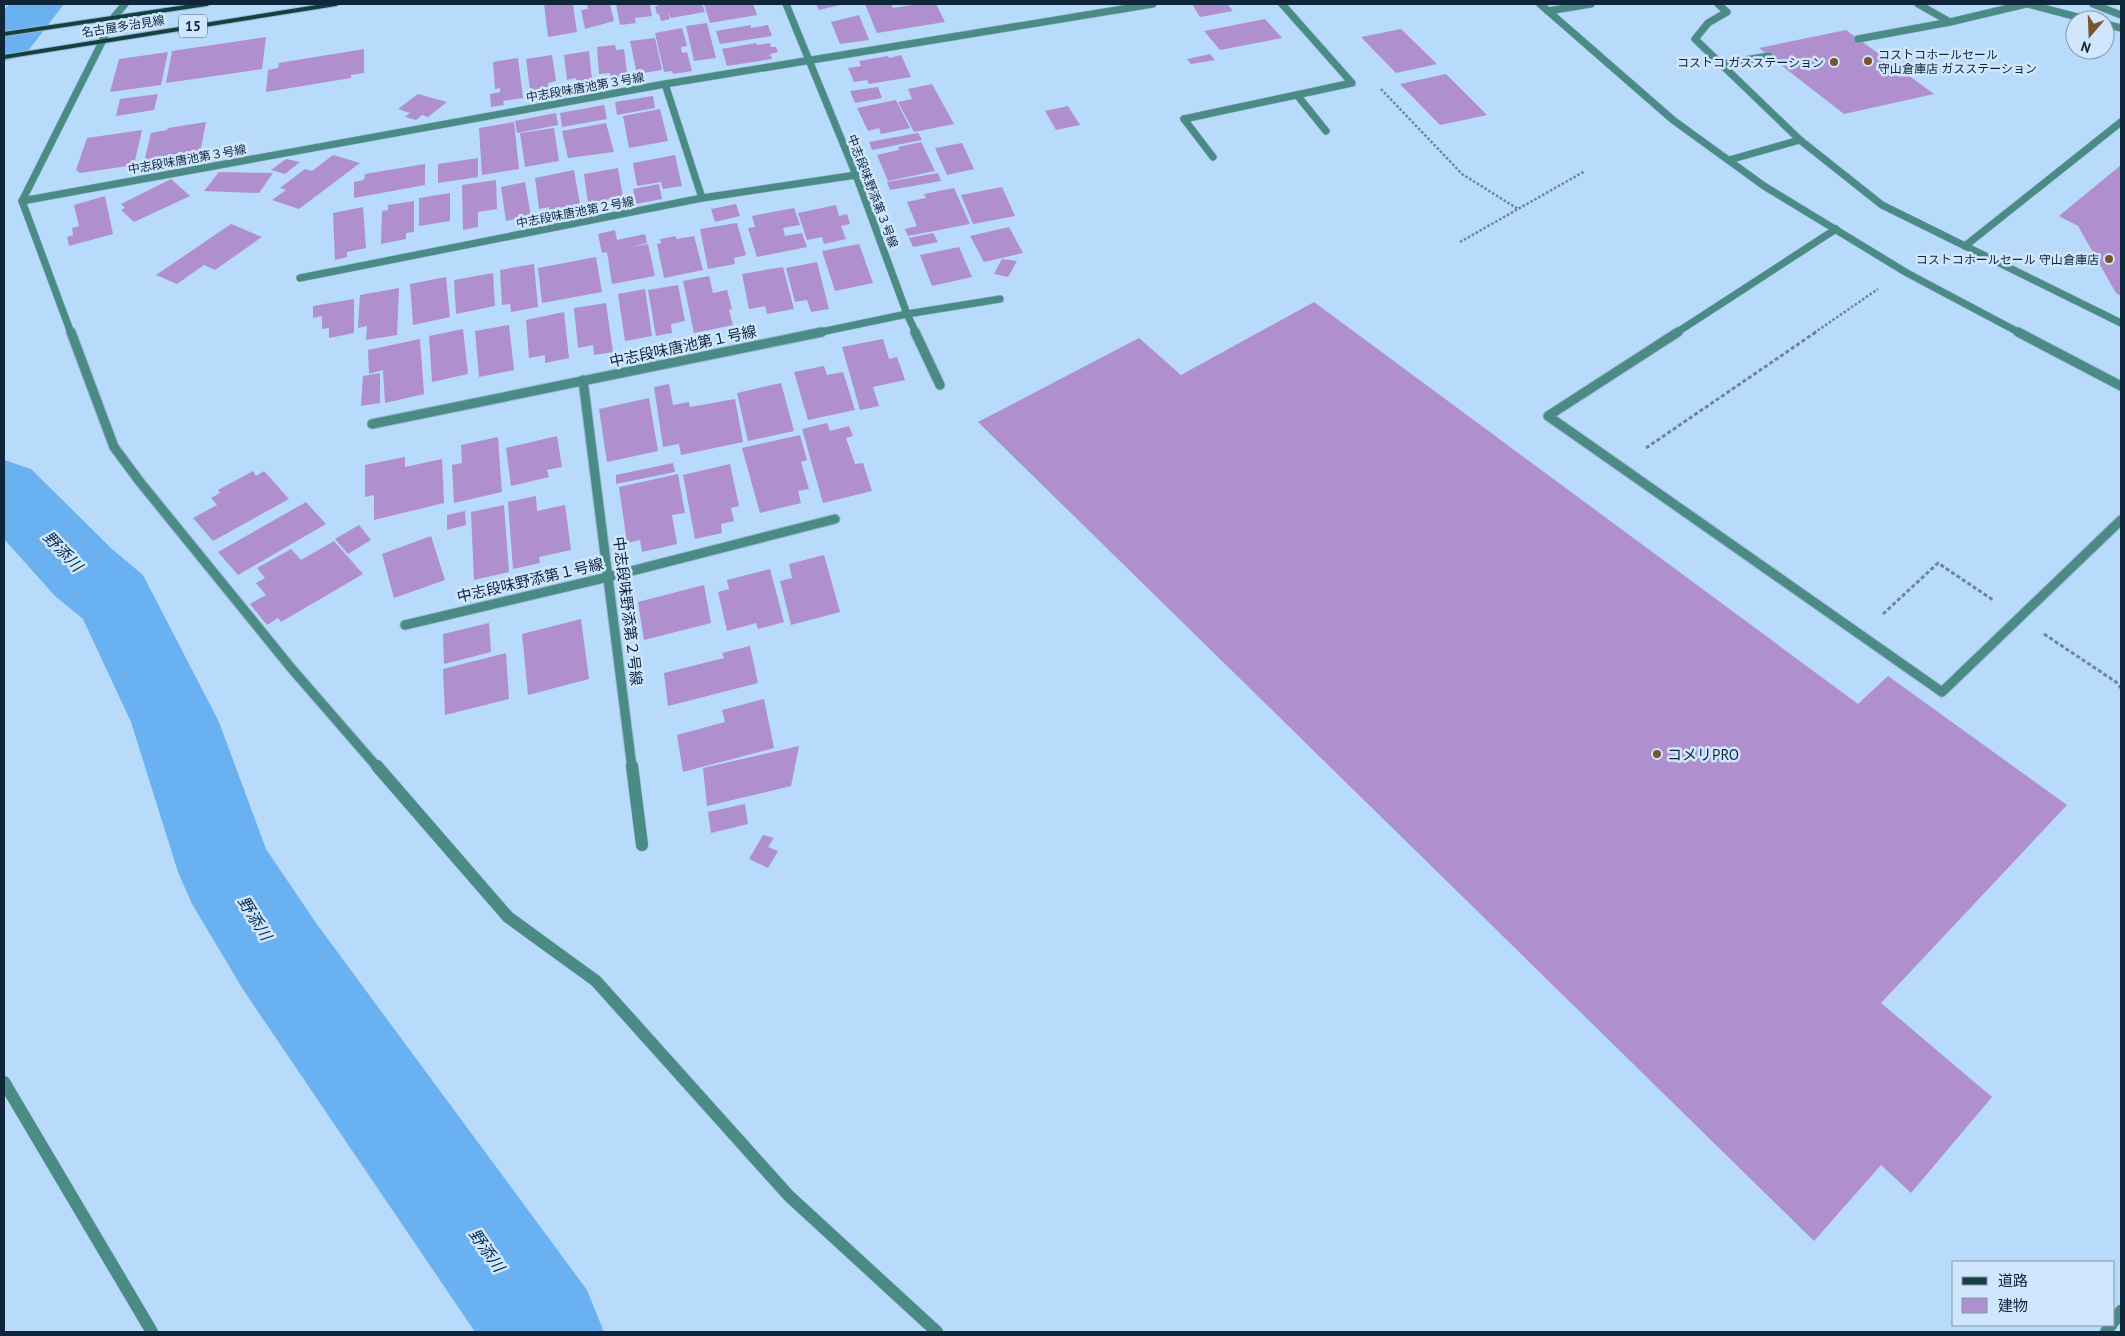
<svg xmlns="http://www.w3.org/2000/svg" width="2125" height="1336" font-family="'PT Sans','Noto Sans JP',sans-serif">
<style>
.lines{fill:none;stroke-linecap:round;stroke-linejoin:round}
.river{fill:#6ab1f2;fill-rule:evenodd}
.building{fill:#b08fcf}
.service-far2-casing{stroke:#96b6d4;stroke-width:8}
.service-far1-casing{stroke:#96b6d4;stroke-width:11}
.service-casing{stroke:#96b6d4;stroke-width:13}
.minor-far2-casing{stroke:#96b6d4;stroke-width:8}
.minor-far1-casing{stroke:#96b6d4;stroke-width:11}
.minor-casing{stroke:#96b6d4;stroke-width:13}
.tertiary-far2-casing{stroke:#96b6d4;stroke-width:8}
.tertiary-far1-casing{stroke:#96b6d4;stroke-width:11}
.tertiary-casing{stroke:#96b6d4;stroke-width:13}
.primary-casing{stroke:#96b6d4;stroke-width:2}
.path-far1{stroke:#6986a2;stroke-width:2.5;stroke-dasharray:2.5 2;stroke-linecap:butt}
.path{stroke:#6986a2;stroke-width:3;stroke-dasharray:4 2.5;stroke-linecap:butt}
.service-far2{stroke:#4b8b85;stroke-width:7}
.service-far1{stroke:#4b8b85;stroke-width:9}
.service{stroke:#4b8b85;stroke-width:12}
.minor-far2{stroke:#4b8b85;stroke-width:7}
.minor-far1{stroke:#4b8b85;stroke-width:9}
.minor{stroke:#4b8b85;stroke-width:12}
.tertiary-far2{stroke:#4b8b85;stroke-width:7}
.tertiary-far1{stroke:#4b8b85;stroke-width:9}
.tertiary{stroke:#4b8b85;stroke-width:12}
.primary{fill:#12413e;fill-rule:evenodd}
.poi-dot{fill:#78552e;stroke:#cfe6fc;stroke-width:2}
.labels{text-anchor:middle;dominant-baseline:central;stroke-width:5;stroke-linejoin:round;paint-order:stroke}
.far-street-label{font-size:12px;fill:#0e253a;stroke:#cfe6fc}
.far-poi-label{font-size:12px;fill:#0e253a;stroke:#cfe6fc;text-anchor:end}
.shield{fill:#cfe6fc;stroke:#485f74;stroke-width:1}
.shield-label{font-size:14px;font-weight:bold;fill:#0e253a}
.street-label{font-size:15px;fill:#0e253a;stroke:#cfe6fc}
.poi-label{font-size:15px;fill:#0e253a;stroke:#cfe6fc;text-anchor:start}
.water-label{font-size:16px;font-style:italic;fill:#032c4b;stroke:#cfe6fc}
</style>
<rect width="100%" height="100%" fill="#b8dafb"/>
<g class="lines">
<g class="river">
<polygon points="9,4 64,4 24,56 4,61 4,10"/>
<polygon points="4,460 31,469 113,550 143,575 219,722 266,849 316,923 587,1290 604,1332 475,1332 244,991 192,904 178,872 131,722 83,619 55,596 4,539"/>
</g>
</g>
<g class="building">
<polygon points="544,4 573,4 577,32 548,37"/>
<polygon points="587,4 610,4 614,21 585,29 581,10 588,9"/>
<polygon points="616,4 650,4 652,16 635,18 636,23 620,25"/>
<polygon points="657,4 702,4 705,12 671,18 668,12 670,19 661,21 659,14 664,13 657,14 655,6 658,6"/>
<polygon points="704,4 753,4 757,15 710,23"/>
<polygon points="816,4 840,4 840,5 819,10"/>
<polygon points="865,4 891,4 893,8 919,4 936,4 945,22 877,33"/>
<polygon points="1192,4 1227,4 1233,11 1200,17"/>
<polygon points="859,15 869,40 840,44 831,22"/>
<polygon points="1265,19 1282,38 1220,50 1204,31"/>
<polygon points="707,23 716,58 694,61 686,26"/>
<polygon points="751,25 751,28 768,25 772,36 720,44 716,31"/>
<polygon points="682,28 687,46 681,47 682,53 687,52 692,71 673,74 672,71 664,72 655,33"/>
<polygon points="1401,29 1437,64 1396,73 1361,37"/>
<polygon points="1846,30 1934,94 1844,114 1759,48"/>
<polygon points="266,37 262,69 166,83 172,51"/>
<polygon points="655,38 662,70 637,74 630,41"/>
<polygon points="756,43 757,45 770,43 771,47 776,47 778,52 770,54 772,59 727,66 722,49"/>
<polygon points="615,45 616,50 624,49 628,81 611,84 610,73 599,74 597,47"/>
<polygon points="364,49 364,73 351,75 351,78 266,92 268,70 278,68 279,63"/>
<polygon points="589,51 593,89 578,91 576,78 567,80 564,55"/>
<polygon points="168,52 161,85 110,92 119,59"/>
<polygon points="1210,54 1215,60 1191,64 1187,59"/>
<polygon points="552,55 556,81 548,83 549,93 531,97 526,59"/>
<polygon points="901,55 911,77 869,84 867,80 854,82 848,68 861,66 859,61 888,56 889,58"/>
<polygon points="518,58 523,98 503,101 504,105 491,107 490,94 500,92 500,88 495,89 493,62"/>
<polygon points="1446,74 1487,115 1440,125 1400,84"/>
<polygon points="932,84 954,124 914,132 898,102 912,99 908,89"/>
<polygon points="878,87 882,98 855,103 850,91"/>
<polygon points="158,94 154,110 116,116 120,99"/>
<polygon points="418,94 447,102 428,117 422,115 416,120 405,117 410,113 398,109"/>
<polygon points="653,96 655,108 617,115 615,102"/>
<polygon points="896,100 910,128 881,134 879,128 868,131 857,108"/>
<polygon points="604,105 607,119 562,127 560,113"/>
<polygon points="1068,106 1080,125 1056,130 1045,111"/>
<polygon points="660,109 668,141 629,148 623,116"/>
<polygon points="556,113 558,125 517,133 515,121"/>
<polygon points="206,122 200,153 144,162 151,133 167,130 168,128"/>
<polygon points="514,122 519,169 482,175 479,128"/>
<polygon points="606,123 614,152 568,158 562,131"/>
<polygon points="554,128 559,161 525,167 520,133"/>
<polygon points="142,130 134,165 80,173 76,170 87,138"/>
<polygon points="918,133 922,140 872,150 869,142"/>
<polygon points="921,142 935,171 888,181 877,155 899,150 898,147"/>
<polygon points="962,143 974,169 947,175 935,148"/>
<polygon points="333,155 360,163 299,209 272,200 286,190 280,188 305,169 312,171"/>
<polygon points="675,155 682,186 663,189 661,182 637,186 633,163"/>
<polygon points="478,158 478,177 438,183 438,164"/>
<polygon points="286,159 300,162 285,174 271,170"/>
<polygon points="425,164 425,185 354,198 354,182 364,180 365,174"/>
<polygon points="2121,165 2121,296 2116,293 2078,226 2059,216"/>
<polygon points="618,168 623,197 588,203 584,174"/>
<polygon points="574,170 580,204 549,210 549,207 539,209 535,178"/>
<polygon points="219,172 273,173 259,193 204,191"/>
<polygon points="938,173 941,181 890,190 887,182"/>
<polygon points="171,179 190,196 134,222 121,210 125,208 121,204"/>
<polygon points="496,180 497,209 478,212 478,227 463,230 462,185"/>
<polygon points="525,182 531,216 506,221 501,187"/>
<polygon points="659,184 662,199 636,204 633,189"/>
<polygon points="1002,187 1015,216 973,224 961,195"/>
<polygon points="954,188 970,224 908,236 905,229 917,226 907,202 926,198 924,194"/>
<polygon points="450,193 450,221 419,226 419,198"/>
<polygon points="105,196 113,234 69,246 67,237 73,235 72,228 79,226 74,205"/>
<polygon points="414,201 414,232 406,233 406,239 381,244 382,211 388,210 388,205"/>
<polygon points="736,204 740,216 715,222 711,209"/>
<polygon points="836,205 839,216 847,214 850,224 841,226 846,239 824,244 822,237 807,240 798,213"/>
<polygon points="363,207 366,248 347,252 347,257 335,260 333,213"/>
<polygon points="794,208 800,225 783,228 785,236 802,233 807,247 757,257 748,228 755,227 752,216"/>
<polygon points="737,223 746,255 734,258 735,264 708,269 700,229"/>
<polygon points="231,224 262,237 215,270 204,265 177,284 156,275"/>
<polygon points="1009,227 1023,253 984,262 970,236"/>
<polygon points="615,230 617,240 645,234 647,243 632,247 648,244 655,276 612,284 607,252 602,253 598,234"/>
<polygon points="933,233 938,242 913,247 909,238"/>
<polygon points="676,236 676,239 694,236 703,270 664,278 657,244 661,243 660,239"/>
<polygon points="859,244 873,283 835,291 822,251"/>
<polygon points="959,247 972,277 932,286 920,255"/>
<polygon points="596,257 602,292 542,303 538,268"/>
<polygon points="1002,259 1017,261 1008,277 994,274"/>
<polygon points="817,262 829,309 811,312 807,300 795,302 786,268"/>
<polygon points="534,264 538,307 511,312 510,304 502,305 500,270"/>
<polygon points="783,267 794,309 767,314 765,306 749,309 742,274"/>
<polygon points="493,273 495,306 456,314 454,280"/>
<polygon points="709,276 713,293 727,290 732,309 729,310 733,325 694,333 683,281"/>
<polygon points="446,277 450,317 413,325 410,284"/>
<polygon points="678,285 685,321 671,324 672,333 656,336 648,290"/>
<polygon points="399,288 397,335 366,340 367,326 358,328 360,295"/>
<polygon points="645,289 652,336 625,341 618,294"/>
<polygon points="354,299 354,333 329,338 329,328 322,329 322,316 313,318 313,306"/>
<polygon points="1314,302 1858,704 1888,676 2067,805 1881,1003 1992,1097 1911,1193 1881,1165 1814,1241 978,422 1139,338 1181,375"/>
<polygon points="606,303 613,352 594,355 593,345 578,348 574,308"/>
<polygon points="564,312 569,358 545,363 545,355 529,358 526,320"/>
<polygon points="509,325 514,370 479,377 475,331"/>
<polygon points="463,329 468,374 432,382 429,336"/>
<polygon points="420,339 424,394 385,403 383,370 369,374 368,350"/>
<polygon points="883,339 889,359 897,357 905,380 873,387 879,406 860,410 842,347"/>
<polygon points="824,366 827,375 843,372 855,410 808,420 794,372"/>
<polygon points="380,373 380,403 361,406 363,376"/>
<polygon points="781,383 794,431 748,441 737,393"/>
<polygon points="669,384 673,405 689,402 690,407 735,399 743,442 681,455 679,444 663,447 654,387"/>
<polygon points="649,398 658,451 607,462 599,409"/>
<polygon points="827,423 830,431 849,426 853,436 846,438 855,464 863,463 872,491 823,503 802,429"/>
<polygon points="800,435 807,460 801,462 809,489 798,491 801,503 760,513 742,448"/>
<polygon points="557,436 562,467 547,470 549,477 511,486 506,448"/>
<polygon points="498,437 502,492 454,503 452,465 462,463 461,445"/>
<polygon points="405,457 405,467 442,459 444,503 374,520 374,495 365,497 365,465"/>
<polygon points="673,463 675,472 616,484 616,475"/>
<polygon points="730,464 739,506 731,508 734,521 721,524 722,533 695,539 683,475"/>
<polygon points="253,471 256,476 264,471 289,499 213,541 193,518 217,505 211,498 220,493 218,490"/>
<polygon points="678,474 685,513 672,515 677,544 642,552 640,540 627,543 619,487"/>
<polygon points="536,496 537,511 565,505 571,550 539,557 540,563 513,569 508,502"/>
<polygon points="306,502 326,524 238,575 218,552"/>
<polygon points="504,505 509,572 474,580 471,512"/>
<polygon points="465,511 466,525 447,530 447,515"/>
<polygon points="359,525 371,540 348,554 335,539"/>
<polygon points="431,536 445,580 394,598 382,554"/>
<polygon points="334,541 363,574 281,622 278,618 267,625 250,604 266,595 256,583 265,578 257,568 291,549 301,560"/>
<polygon points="824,555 840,612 791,625 780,581 792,578 789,564"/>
<polygon points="770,569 784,622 758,629 756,623 727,631 718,592 729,589 727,580"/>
<polygon points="704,585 711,623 644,640 638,602"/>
<polygon points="581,619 589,679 528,695 522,634"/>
<polygon points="489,623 491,652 444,664 443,634"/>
<polygon points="750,646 758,683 668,706 664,673 724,658 722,653"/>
<polygon points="506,653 509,699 445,715 443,669"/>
<polygon points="764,699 774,748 683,772 677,735 725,722 722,710"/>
<polygon points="799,746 791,786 707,806 703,768"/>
<polygon points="745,804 748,824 711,833 708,812"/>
<polygon points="763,835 774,838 768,847 778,851 768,868 749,859"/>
</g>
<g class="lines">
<defs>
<g id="service-far2">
<polyline points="1718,4 1727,12 1708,23 1695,39 1800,140 1882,205 2121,323"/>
<polyline points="2028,4 2089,20"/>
<polyline points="2093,4 2121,15"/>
<polyline points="1950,22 2026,4"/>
<polyline points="2105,24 2121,28"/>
<polyline points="1858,39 1950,22 1918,4"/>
<polyline points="1721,64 1769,56"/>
<polyline points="1297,95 1326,131"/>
<polyline points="1184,119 1213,157"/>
<polyline points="1729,160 1800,140"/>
<polyline points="1965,246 2121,122"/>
<polyline points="1676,333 1836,229"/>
</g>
<polyline id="service-far1" points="1678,332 1548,416 1942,692 2121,520"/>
<polyline id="service" points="4,1082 152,1332"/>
<g id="minor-far2">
<polyline points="786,4 856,175 907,314 916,333"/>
<polyline points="665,84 702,198"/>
<polyline points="1184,119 1352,83 1282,4"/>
<polyline points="22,201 665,84 1153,4"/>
<polyline points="300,278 702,198 856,175"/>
<polyline points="71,333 22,201 103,40"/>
<polyline points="816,333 907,314 1000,299"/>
</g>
<g id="minor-far1">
<polyline points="71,332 114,447 140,482 292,669 378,768"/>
<polyline points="915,332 940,385"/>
<polyline points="583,380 632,768"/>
<polyline points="372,424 822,332"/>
<polyline points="405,625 608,577 835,519"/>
</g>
<g id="minor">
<polyline points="377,766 508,917 596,981 789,1196 937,1332"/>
<polyline points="632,766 642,845"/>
</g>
<g id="tertiary-far2">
<polyline points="1540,4 1673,120 1764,186 1907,273 2020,333"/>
<polyline points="1548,11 1591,4"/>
<polyline points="103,40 114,17 125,4"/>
</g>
<polyline id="tertiary-far1" points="2018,332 2121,386"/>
<g id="tertiary">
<polyline points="2114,1321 2121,1311"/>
<polyline points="2106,1332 2111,1325"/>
</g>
<g id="primary">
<polygon points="193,4 211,4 207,6 4,36 4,32"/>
<polygon points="323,4 340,4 336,6 4,59 4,55"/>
</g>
</defs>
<use href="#service-far2" class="service-far2-casing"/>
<use href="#service-far1" class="service-far1-casing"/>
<use href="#service" class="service-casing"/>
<use href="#minor-far2" class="minor-far2-casing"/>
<use href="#minor-far1" class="minor-far1-casing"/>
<use href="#minor" class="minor-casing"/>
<use href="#tertiary-far2" class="tertiary-far2-casing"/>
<use href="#tertiary-far1" class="tertiary-far1-casing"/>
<use href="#tertiary" class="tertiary-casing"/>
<use href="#primary" class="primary-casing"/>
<g class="path-far1">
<polyline points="1381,89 1462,174 1518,209"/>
<polyline points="1460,242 1585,171"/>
<polyline points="1814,333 1878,289"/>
</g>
<g class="path">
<polyline points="1646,448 1816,332"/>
<polyline points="1883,614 1938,563 1993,600"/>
<polyline points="2044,634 2116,682 2121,688"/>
</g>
<use href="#service-far2" class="service-far2"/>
<use href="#service-far1" class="service-far1"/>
<use href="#service" class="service"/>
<use href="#minor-far2" class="minor-far2"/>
<use href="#minor-far1" class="minor-far1"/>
<use href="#minor" class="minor"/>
<use href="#tertiary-far2" class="tertiary-far2"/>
<use href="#tertiary-far1" class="tertiary-far1"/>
<use href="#tertiary" class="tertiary"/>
<use href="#primary" class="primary"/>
</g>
<g class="poi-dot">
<circle cx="1868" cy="61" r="5"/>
<circle cx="1834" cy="62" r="5"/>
<circle cx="2109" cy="259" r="5"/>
<circle cx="1657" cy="754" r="5"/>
</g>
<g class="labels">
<g class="far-street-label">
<text transform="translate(123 26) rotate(-9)">名古屋多治見線</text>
<text transform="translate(585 87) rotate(-10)">中志段味唐池第３号線</text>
<text transform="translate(187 159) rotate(-10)">中志段味唐池第３号線</text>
<text transform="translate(873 191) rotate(69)">中志段味野添第３号線</text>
<text transform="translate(575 212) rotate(-11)">中志段味唐池第２号線</text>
</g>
<g class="far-poi-label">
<text x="1878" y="54" text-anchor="start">コストコホールセール<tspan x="1878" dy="14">守山倉庫店 ガスステーション</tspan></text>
<text x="1824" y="62">コストコ ガスステーション</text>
<text x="2099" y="259">コストコホールセール 守山倉庫店</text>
</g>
<rect class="shield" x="179" y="14.5" width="28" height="23" rx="4"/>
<g class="shield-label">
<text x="193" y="26">15</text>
</g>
<g class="street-label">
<text transform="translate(683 346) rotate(-12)">中志段味唐池第１号線</text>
<text transform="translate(530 580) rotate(-13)">中志段味野添第１号線</text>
<text transform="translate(628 611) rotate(83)">中志段味野添第２号線</text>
</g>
<g class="poi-label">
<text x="1667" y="754">コメリPRO</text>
</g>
<g class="water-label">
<text transform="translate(63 551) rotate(46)">野添川</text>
<text transform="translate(255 918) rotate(58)">野添川</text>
<text transform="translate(487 1250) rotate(55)">野添川</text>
</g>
</g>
<rect width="2125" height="1336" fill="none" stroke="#0e253a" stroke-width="10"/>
<rect x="1952" y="1261" width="162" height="65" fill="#cfe6fc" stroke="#8299ae"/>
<rect x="1962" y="1277" width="25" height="8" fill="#12413e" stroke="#8299ae"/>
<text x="1998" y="1286" font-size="15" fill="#0e253a">道路</text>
<rect x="1962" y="1298" width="25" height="15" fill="#b08fcf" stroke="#8299ae"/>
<text x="1998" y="1311" font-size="15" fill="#0e253a">建物</text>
<g transform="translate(2090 35) rotate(199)"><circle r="24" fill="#cfe6fc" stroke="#8299ae"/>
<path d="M0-4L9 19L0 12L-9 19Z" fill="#78552e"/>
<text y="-8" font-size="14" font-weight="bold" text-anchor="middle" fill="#0e253a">N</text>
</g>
</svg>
